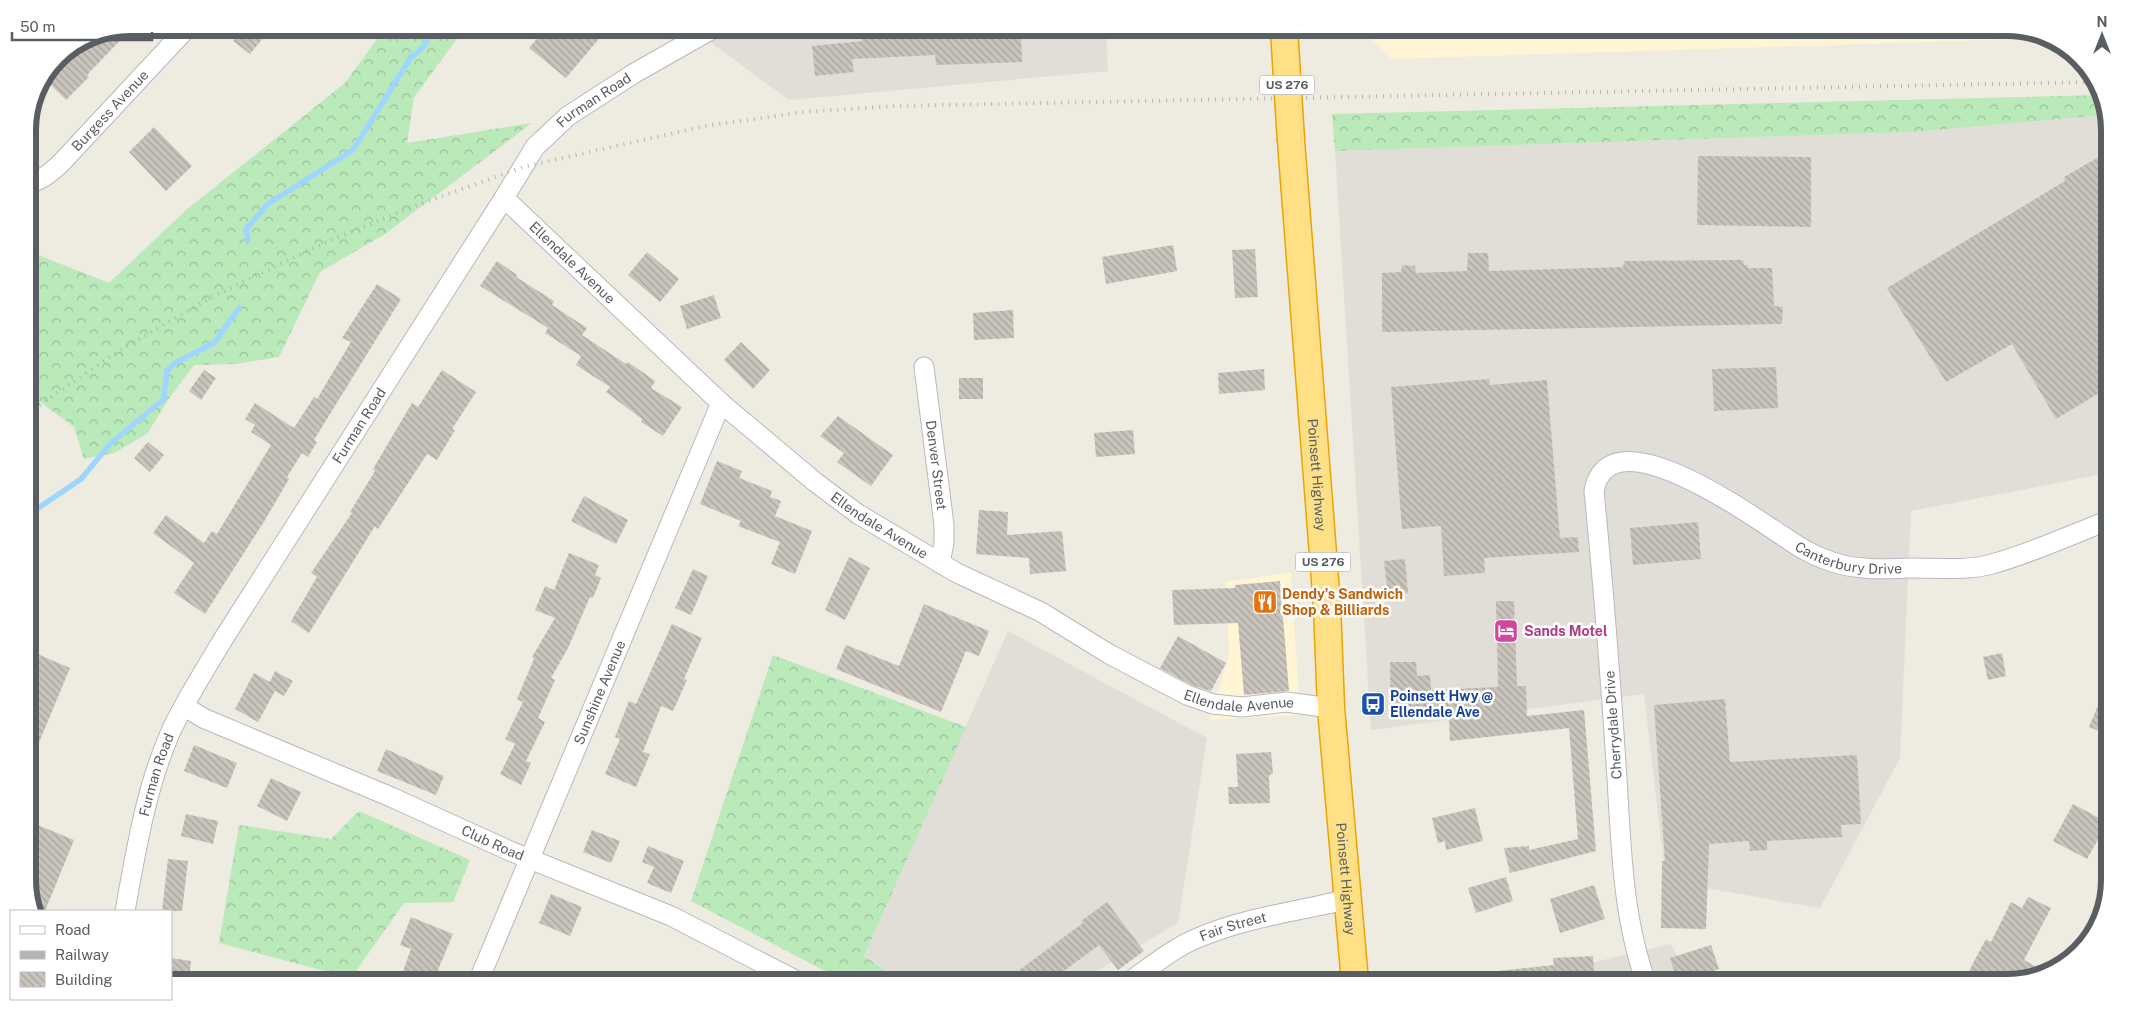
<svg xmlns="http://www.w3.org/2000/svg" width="2137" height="1010" font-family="'Public Sans',sans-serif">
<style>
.commercial{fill:#fff5d4}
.industrial{fill:#e1ded8}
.forest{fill:url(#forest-crowns)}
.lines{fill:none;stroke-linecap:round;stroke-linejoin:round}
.stream{stroke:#9fd6ff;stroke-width:5.5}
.building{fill:url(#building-back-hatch)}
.minor-casing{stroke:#b6b9bf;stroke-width:21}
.highway-casing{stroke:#eea300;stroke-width:29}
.minor{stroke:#fff;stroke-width:19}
.highway{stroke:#ffe086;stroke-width:26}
.rail{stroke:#b3b4b4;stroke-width:4;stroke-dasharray:1 6;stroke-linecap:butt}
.highway-bridge-casing{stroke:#eea300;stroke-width:29;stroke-linecap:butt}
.highway-bridge{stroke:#ffe086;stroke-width:26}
.labels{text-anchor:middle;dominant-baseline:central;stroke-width:5;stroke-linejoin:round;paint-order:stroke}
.shield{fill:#fff;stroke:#8b8e92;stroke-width:1}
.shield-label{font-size:12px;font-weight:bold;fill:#595e63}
.street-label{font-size:14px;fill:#595e63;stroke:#fff}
.food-label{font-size:14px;font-weight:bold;fill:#c56008;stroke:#fff;text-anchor:start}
.hotel-label{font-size:14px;font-weight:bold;fill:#b23c85;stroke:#fff;text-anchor:start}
.transit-label{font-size:14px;font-weight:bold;fill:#164399;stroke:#fff;text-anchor:start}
.rim{fill:none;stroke:#595e63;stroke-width:6}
</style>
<defs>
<pattern id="forest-crowns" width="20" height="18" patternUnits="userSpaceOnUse" patternTransform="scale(1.25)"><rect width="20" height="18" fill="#bae9ba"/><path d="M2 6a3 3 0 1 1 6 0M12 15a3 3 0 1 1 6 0" fill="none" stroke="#9ac09b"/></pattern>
<pattern id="building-back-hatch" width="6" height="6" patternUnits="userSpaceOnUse" patternTransform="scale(1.25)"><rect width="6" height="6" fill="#c9c5bd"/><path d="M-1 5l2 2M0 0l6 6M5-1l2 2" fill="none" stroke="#a6a39d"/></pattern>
</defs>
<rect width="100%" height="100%" fill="#eeebe0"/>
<g class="commercial">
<polygon points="1360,28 2007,28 2052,38 1392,59"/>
<polygon points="1291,572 1300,715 1209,720 1229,656 1226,582"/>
</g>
<g class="industrial">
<polygon points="709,28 1106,28 1108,71 789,100 699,34"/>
<polygon points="2106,115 2109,124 2109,473 1911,511 1900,758 1820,908 1666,881 1644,694 1371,730 1335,151 1913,132"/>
<polygon points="1008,631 1207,738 1178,923 1078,982 903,982 864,956"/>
<polygon points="1671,944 1690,982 1509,982"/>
</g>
<g class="forest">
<polygon points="385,28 465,28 414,97 407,143 532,123 385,234 320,272 279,357 235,364 194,365 168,400 147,434 114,453 84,459 74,427 28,393 28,256 38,255 109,283 186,210 345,83"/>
<polygon points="2100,95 2106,115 1913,132 1335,151 1332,114"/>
<polygon points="773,655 966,727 864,956 903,982 846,982 691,901"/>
<polygon points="359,811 470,860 453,902 404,903 351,978 219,943 239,825 331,839"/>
</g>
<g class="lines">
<g class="stream">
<path d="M248,240L246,229L268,204L353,150L411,57C423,50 429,41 431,28"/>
<polyline points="28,515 81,479 110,444 164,399 167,371 175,363 214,343 239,308"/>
</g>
</g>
<g class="building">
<polygon points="132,28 87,75 89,77 66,100 49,83 61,71 53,64 58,57 91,35"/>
<polygon points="244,28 252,28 264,37 250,54 233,41"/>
<polygon points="546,28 608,28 566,78 529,48"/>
<polygon points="861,28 1021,28 1022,62 936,65 935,55 852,59 854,72 815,76 812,46 862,41"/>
<polygon points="154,127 192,166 166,191 129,152"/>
<polygon points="2109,151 2109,387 2056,419 2012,344 1946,382 1887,288 2065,181 2064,177"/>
<polygon points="1698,156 1811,157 1811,227 1697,225"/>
<polygon points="1173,245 1177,271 1106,284 1102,257"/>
<polygon points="1255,249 1258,297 1235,298 1232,250"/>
<polygon points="647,252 679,279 660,302 628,275"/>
<polygon points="1468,253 1488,253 1489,271 1623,267 1624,261 1743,260 1744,265 1748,265 1748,268 1772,268 1774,306 1783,307 1782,324 1382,332 1382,273 1401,272 1402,265 1415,266 1416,273 1467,271"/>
<polygon points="497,261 517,275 516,277 554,301 552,305 587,328 582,335 626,364 628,362 655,381 651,388 682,407 663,436 641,422 642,419 606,392 610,387 576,365 581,356 545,333 548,328 480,286"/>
<polygon points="377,284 401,299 314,440 317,442 308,457 302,453 287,477 289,479 265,520 205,614 174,593 194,563 153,533 166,515 204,543 212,531 217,534 271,445 251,432 255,425 245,419 255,403 294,428 314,397 317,399 351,342 342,338"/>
<polygon points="714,295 721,318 687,329 680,306"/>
<polygon points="1013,310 1014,338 974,340 973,313"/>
<polygon points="741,342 770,370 753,389 724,360"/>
<polygon points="1776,367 1778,408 1714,411 1712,369"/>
<polygon points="1264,369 1265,390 1219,394 1218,373"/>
<polygon points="204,370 216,378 201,400 189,391"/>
<polygon points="442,370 476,392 452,429 455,430 437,460 427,454 378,529 375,526 309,633 291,621 317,577 311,573 352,513 350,512 375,471 373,469 412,403 418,407"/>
<rect x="959" y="378" width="24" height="21"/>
<polygon points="1489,379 1490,385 1547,380 1560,538 1578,537 1579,552 1484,558 1485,573 1444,576 1441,526 1402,529 1391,387"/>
<polygon points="838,416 893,455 871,486 837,462 844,453 820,436"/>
<polygon points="1133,430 1135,454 1096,457 1094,433"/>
<polygon points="148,442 164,455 150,472 134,458"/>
<polygon points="717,461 742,471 739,478 772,491 770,497 781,501 775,516 812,531 795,574 771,564 780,542 738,526 741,521 700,504"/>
<polygon points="584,496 628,520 616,544 571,521"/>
<polygon points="979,510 1008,512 1007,535 1062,531 1066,571 1030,574 1029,558 976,554"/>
<polygon points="1698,522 1701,559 1633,565 1630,528"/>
<polygon points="569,553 599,565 595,575 601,578 593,598 590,597 568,648 551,678 555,680 538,718 545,722 526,761 531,763 521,785 500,774 515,744 505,739 523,702 517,699 534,659 532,657 555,618 535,610 545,586 554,590"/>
<polygon points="849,557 870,568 845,620 825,610"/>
<polygon points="1405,559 1408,593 1388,595 1384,561"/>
<polygon points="693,569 708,576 691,615 675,608"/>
<polygon points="1280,581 1289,691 1244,695 1238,623 1174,625 1172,590 1235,588 1235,585"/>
<polygon points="1496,601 1514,601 1517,686 1526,686 1527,716 1584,710 1596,851 1510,873 1504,848 1529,846 1529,850 1578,839 1569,728 1450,741 1449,717 1391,717 1390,662 1416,662 1417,676 1430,675 1431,690 1498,687"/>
<polygon points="924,604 989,631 979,656 966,651 941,712 836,669 846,645 899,666"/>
<polygon points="672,624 702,638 684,679 687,680 673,711 661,706 643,752 650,754 636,787 605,774 620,739 615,737 629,701 636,704"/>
<polygon points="1178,636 1226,663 1211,691 1191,685 1160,668"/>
<polygon points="28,650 70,668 28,769"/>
<polygon points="2002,653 2006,676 1988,680 1983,657"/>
<polygon points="275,671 293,681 284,696 275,691 258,722 235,709 254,673 270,682"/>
<polygon points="2109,679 2109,735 2089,727"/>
<polygon points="1725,699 1730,762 1857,755 1861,824 1841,825 1842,837 1767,841 1767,850 1750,851 1749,841 1709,844 1706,929 1661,928 1662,861 1665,861 1654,705"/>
<polygon points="194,745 237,763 227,788 184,771"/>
<polygon points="386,749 444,776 436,795 377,771"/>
<polygon points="1271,752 1273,774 1269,775 1270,803 1229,804 1228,787 1238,787 1236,754"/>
<polygon points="271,778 301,792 287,821 257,806"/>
<polygon points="2073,804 2103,820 2099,827 2104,829 2087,859 2053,841"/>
<polygon points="1475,808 1483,841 1446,850 1445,841 1438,843 1432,818"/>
<polygon points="186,814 218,821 213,844 181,836"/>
<polygon points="28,821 74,840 45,911 36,911 28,887"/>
<polygon points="592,830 620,841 611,863 583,852"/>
<polygon points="648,846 684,861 671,893 647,883 654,867 642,862"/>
<polygon points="168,859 188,861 182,911 162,911"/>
<polygon points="1506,877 1513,901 1476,913 1468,888"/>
<polygon points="1594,885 1605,919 1560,933 1550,899"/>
<polygon points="551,894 582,907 570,936 539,923"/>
<polygon points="2028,897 2051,908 2024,960 2035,966 2030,976 2007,982 1963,982 1986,939 1991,942 2011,902 2022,908"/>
<polygon points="1107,902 1144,951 1118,970 1099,945 1049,982 1003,982 1083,923 1081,921"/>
<polygon points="411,917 453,934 433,982 399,982 411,949 400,945"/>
<polygon points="1711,945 1719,969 1678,982 1670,958"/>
<polygon points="1593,956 1595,982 1488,982 1488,972 1554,965 1553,958"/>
<polygon points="171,958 191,961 189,982 171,982"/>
</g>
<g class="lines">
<defs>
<g id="minor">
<path id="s1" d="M28,183C42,181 51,172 61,163L187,28"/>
<path id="s2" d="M504,198L721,403L815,482L858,514L957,573L1041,612L1109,654L1187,695L1213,704L1242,707L1286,702L1331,708"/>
<path id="s3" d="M924,367L944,525V543L940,563"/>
<path id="s4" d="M184,706L203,718L391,797L510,851L671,916L799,982"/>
<path id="s5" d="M125,911C136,851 146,787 171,731C186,699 205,670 222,641L504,198L535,147L568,116L633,74L714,28"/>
<path id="s6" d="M478,982L721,403"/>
<path id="s7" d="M1129,982C1152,966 1174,947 1200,937C1247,917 1300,911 1349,899"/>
<path id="s8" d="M1646,982C1621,913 1621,836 1616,763C1610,672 1603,582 1594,491C1610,406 1770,530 1803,549C1820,559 1843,567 1864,568C1880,570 1897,568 1913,568C1939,568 1967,571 1992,564C2032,553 2071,535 2109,520"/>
</g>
<g id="highway">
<path id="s9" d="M1291,141L1327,606L1331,708L1355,982"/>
</g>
</defs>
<use href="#minor" class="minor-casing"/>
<use href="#highway" class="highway-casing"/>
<use href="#minor" class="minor"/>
<use href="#highway" class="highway"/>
<polyline class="rail" points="28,413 117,352 212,297 324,243 412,207 523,167 705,126 804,112 896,106 2095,82"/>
<defs>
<polyline id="highway-bridge" points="1284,29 1291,141"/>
</defs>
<use href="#highway-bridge" class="highway-bridge-casing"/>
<use href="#highway-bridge" class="highway-bridge"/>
</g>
<defs>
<symbol id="restaurant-square" viewBox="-11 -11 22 22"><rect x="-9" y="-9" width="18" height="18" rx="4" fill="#e8710a" stroke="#fff"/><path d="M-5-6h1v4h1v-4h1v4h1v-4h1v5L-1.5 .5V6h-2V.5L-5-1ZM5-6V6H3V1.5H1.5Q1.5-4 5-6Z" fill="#fff"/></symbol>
<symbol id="hotel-square" viewBox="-11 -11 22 22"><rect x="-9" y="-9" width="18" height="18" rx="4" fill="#d1479c" stroke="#fff"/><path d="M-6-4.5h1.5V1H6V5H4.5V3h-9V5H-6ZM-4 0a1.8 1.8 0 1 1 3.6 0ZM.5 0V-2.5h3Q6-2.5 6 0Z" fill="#fff"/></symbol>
<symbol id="bus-square" viewBox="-11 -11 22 22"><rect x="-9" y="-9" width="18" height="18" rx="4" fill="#1a4fb4" stroke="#fff"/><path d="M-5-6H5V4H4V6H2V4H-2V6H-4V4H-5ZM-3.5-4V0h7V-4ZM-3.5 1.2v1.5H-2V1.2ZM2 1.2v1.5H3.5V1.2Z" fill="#fff"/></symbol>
</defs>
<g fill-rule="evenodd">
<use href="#restaurant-square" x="1251" y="588" width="28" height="28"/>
<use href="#hotel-square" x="1492" y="617" width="28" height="28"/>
<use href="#bus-square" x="1359" y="690" width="28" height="28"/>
</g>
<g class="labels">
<g class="shield">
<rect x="1259.5" y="75.5" width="55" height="19" rx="4"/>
<rect x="1295.5" y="552.5" width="55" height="19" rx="4"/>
</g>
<g class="shield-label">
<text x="1287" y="85">US 276</text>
<text x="1323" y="562">US 276</text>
</g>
<g class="street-label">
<text stroke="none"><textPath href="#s5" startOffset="950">Furman Road</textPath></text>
<text stroke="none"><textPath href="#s1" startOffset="111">Burgess Avenue</textPath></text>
<text stroke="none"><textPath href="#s2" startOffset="94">Ellendale Avenue</textPath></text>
<text stroke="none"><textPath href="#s5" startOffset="545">Furman Road</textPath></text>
<text stroke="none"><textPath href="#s3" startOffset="99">Denver Street</textPath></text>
<text stroke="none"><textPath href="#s9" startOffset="335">Poinsett Highway</textPath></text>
<text stroke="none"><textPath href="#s2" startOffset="499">Ellendale Avenue</textPath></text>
<text stroke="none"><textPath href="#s8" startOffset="789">Canterbury Drive</textPath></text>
<text stroke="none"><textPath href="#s6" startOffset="314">Sunshine Avenue</textPath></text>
<text stroke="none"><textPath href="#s2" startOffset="904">Ellendale Avenue</textPath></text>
<text transform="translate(1613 725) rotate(-94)">Cherrydale Drive</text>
<text stroke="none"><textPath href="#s5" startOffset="140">Furman Road</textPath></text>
<text stroke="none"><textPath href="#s4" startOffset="338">Club Road</textPath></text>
<text stroke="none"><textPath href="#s9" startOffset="740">Poinsett Highway</textPath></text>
<text stroke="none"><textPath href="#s7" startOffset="119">Fair Street</textPath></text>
</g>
<g class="food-label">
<text x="1282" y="594">Dendy's Sandwich<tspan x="1282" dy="16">Shop &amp; Billiards</tspan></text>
</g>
<g class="hotel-label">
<text x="1524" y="631">Sands Motel</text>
</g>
<g class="transit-label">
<text x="1390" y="696">Poinsett Hwy @<tspan x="1390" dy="16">Ellendale Ave</tspan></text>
</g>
</g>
<path d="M0 0H2137V1010H0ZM130 36H2007A94 94 0 0 1 2101 130V880A94 94 0 0 1 2007 974H130A94 94 0 0 1 36 880V130A94 94 0 0 1 130 36Z" fill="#fff" fill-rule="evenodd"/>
<path class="rim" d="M130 36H2007A94 94 0 0 1 2101 130V880A94 94 0 0 1 2007 974H130A94 94 0 0 1 36 880V130A94 94 0 0 1 130 36Z"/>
<rect x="10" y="910" width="162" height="90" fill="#ffffff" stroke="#bdbfc1"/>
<rect x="20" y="926" width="25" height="8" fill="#ffffff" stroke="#bdbfc1"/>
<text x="55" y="935" font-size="15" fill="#595e63">Road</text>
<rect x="20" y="951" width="25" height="8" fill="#b3b4b4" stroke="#bdbfc1"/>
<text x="55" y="960" font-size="15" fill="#595e63">Railway</text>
<rect x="20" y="972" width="25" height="15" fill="url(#building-back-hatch)" stroke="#bdbfc1"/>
<text x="55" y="985" font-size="15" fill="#595e63">Building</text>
<g transform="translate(2102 35)" stroke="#ffffff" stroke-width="4" paint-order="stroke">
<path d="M0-4L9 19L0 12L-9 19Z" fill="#595e63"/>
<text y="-8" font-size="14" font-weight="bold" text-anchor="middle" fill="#595e63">N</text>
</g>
<path d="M12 32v8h140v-8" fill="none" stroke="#595e63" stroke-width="2.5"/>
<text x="20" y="32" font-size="15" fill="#595e63" stroke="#ffffff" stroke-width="4" paint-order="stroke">50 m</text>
</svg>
